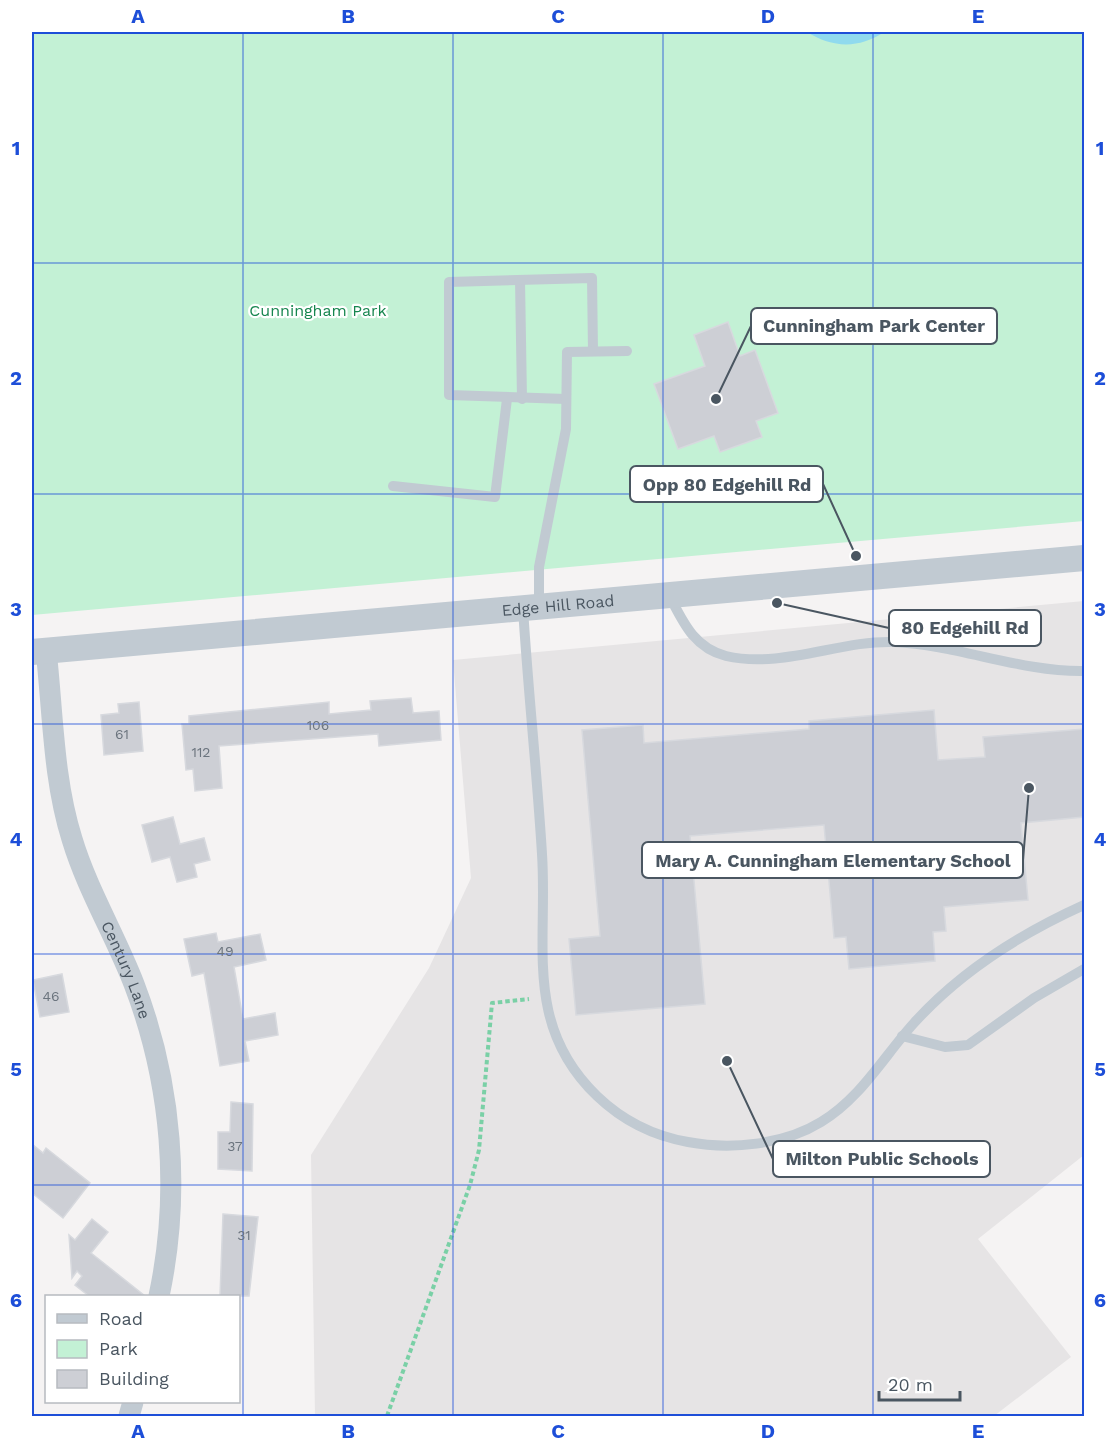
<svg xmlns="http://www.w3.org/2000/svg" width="1116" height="1448" font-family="'Work Sans',sans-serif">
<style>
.education{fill:#e6e4e5}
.green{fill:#c3f1d5}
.water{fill:#90daee}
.building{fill:#cdcfd5;stroke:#d7d9de;stroke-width:1.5}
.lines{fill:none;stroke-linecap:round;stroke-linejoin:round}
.path{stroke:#7ad0a6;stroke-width:4;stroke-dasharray:4.5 3;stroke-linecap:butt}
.service{stroke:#c1cad2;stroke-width:10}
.minor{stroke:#c1cad2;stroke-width:21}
.tertiary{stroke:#c1cad2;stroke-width:26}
.grid{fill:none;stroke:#1d4ed8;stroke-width:1.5;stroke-opacity:0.55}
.labels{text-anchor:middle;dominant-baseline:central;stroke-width:4.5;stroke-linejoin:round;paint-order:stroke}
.number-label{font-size:14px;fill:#6b747e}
.park-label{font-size:16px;fill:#17864f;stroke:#fff}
.street-label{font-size:16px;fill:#4a5661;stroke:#fff}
.leader{fill:none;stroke:#4a5661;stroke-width:2}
.callout-dot{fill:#4a5661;stroke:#fff;stroke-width:2}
.callout{fill:#fff;stroke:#4a5661;stroke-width:2}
.callout-label{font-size:18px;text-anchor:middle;font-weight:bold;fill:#4a5661}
.neatline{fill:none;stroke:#1d4ed8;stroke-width:2}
.grid-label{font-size:20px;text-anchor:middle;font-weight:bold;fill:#1d4ed8}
</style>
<rect width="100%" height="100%" fill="#f5f3f3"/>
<polygon class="education" points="1084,601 1084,1155 978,1239 1071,1357 994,1416 315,1416 311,1155 429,968 471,878 453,660"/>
<polygon class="green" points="32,32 1084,32 1084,521 32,615"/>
<path class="water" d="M807,32H884C859,49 832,48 807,32Z"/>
<g class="building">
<polygon points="728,322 740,356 755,350 778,413 756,421 762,437 720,452 714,436 678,449 654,384 705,366 694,335"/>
<polygon points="411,698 413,713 439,711 441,740 379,746 378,734 219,746 222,788 195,791 193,769 186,770 182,724 189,724 189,716 329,702 329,714 371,710 370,701"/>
<polygon points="139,702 143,751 104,755 101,715 119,713 118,704"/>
<polygon points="934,710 938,760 985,757 983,737 1084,729 1084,817 1021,823 1028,900 944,907 946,931 933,932 935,961 849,969 846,937 834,938 824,825 690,836 705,1004 576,1015 569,939 600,936 582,730 643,725 644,743 809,729 809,721"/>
<polygon points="173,817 180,844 204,838 210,860 194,864 197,877 177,882 170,857 152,862 142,825"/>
<polygon points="216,933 218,942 260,934 266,960 234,967 243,1019 275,1013 278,1035 245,1041 249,1061 220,1066 204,973 192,976 184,939"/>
<polygon points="62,974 69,1012 40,1017 33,980"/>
<polygon points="231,1102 253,1104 252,1171 218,1169 218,1132 230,1132"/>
<polygon points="32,1144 43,1153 46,1148 90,1183 63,1218 32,1193"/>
<polygon points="223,1214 258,1217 249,1296 220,1296"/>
<polygon points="92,1219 108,1232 91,1253 145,1296 89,1296 75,1285 82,1276 77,1271 72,1278 69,1235 75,1240"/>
</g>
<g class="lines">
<polyline class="path" points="387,1416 470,1185 479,1150 492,1003 529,999"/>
<g class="service">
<polyline points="520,280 522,399"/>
<polyline points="566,399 449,395 449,282 592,278 593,351"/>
<polyline points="393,486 495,497 507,399"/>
<path d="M669,595C683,622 694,648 726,656C782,669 840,640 894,642C959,645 1020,672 1084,671"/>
<polyline points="539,606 539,567 566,429 567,352 627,351"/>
<path d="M523,608C528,690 537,772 542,854C548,944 523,1025 597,1096C622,1120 654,1136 688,1142C730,1150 784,1145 821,1122C861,1098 884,1056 914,1023C960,972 1022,933 1084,905"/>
<polyline points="902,1036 945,1047 968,1045 1034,998 1084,969"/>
</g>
<g class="minor">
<path id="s1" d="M46,650C53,712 53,779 72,839C87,889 115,935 134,984C172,1083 181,1193 159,1296"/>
<polyline points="129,1416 133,1402"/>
</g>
<path class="tertiary" id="s2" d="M32,652L1084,558"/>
</g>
<path class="grid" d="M243,32V1416M453,32V1416M663,32V1416M873,32V1416M32,263H1084M32,494H1084M32,724H1084M32,954H1084M32,1185H1084"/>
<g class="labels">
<g class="number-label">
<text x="318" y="725">106</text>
<text x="122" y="734">61</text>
<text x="201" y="752">112</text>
<text x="225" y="951">49</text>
<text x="51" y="996">46</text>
<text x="235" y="1146">37</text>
<text x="244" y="1235">31</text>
</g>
<g class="park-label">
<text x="318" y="310">Cunningham Park</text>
</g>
<g class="street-label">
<text stroke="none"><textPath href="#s2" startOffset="528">Edge Hill Road</textPath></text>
<text stroke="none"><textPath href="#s1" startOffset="333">Century Lane</textPath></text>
</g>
</g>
<path class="leader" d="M716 399L751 326M856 556L823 484M777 603L889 628M1029 788L1023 860M727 1061L773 1159"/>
<g class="callout-dot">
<circle cx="716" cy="399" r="6"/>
<circle cx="856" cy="556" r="6"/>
<circle cx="777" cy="603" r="6"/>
<circle cx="1029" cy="788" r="6"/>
<circle cx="727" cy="1061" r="6"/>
</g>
<g class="callout">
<rect x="751" y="308" width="246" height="36" rx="6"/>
<rect x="630" y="466" width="193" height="36" rx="6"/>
<rect x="889" y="610" width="152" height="36" rx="6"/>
<rect x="642" y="842" width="381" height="36" rx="6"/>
<rect x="773" y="1141" width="217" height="36" rx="6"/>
</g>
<g class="callout-label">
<text x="874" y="332">Cunningham Park Center</text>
<text x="727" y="491">Opp 80 Edgehill Rd</text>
<text x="965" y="634">80 Edgehill Rd</text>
<text x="833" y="867">Mary A. Cunningham Elementary School</text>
<text x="882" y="1165">Milton Public Schools</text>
</g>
<rect width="1116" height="1448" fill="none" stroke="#ffffff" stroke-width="66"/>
<rect x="45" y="1295" width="195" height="108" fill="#ffffff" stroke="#b7bbc0" stroke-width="1.5"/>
<rect x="57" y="1314" width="30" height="9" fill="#c1cad2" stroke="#b7bbc0" stroke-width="1.5"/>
<text x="99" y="1325" font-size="18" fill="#4a5661">Road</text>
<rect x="57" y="1340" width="30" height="18" fill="#c3f1d5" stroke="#b7bbc0" stroke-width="1.5"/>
<text x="99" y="1355" font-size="18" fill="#4a5661">Park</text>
<rect x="57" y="1370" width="30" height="18" fill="#cdcfd5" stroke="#b7bbc0" stroke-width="1.5"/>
<text x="99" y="1385" font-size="18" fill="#4a5661">Building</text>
<path d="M879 1391v9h81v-9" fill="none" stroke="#4a5661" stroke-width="3"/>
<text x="888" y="1391" font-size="18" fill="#4a5661" stroke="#ffffff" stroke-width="4.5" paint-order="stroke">20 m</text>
<rect x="33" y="33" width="1050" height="1382" class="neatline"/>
<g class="grid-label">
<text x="138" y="23">A</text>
<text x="348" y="23">B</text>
<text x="558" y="23">C</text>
<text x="768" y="23">D</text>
<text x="978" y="23">E</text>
<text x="16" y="155">1</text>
<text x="1100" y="155">1</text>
<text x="16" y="385">2</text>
<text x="1100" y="385">2</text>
<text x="16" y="616">3</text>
<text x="1100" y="616">3</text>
<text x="16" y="846">4</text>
<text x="1100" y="846">4</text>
<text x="16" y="1076">5</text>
<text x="1100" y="1076">5</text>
<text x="16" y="1307">6</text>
<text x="1100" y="1307">6</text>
<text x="138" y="1438">A</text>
<text x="348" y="1438">B</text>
<text x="558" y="1438">C</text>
<text x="768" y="1438">D</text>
<text x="978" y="1438">E</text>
</g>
</svg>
